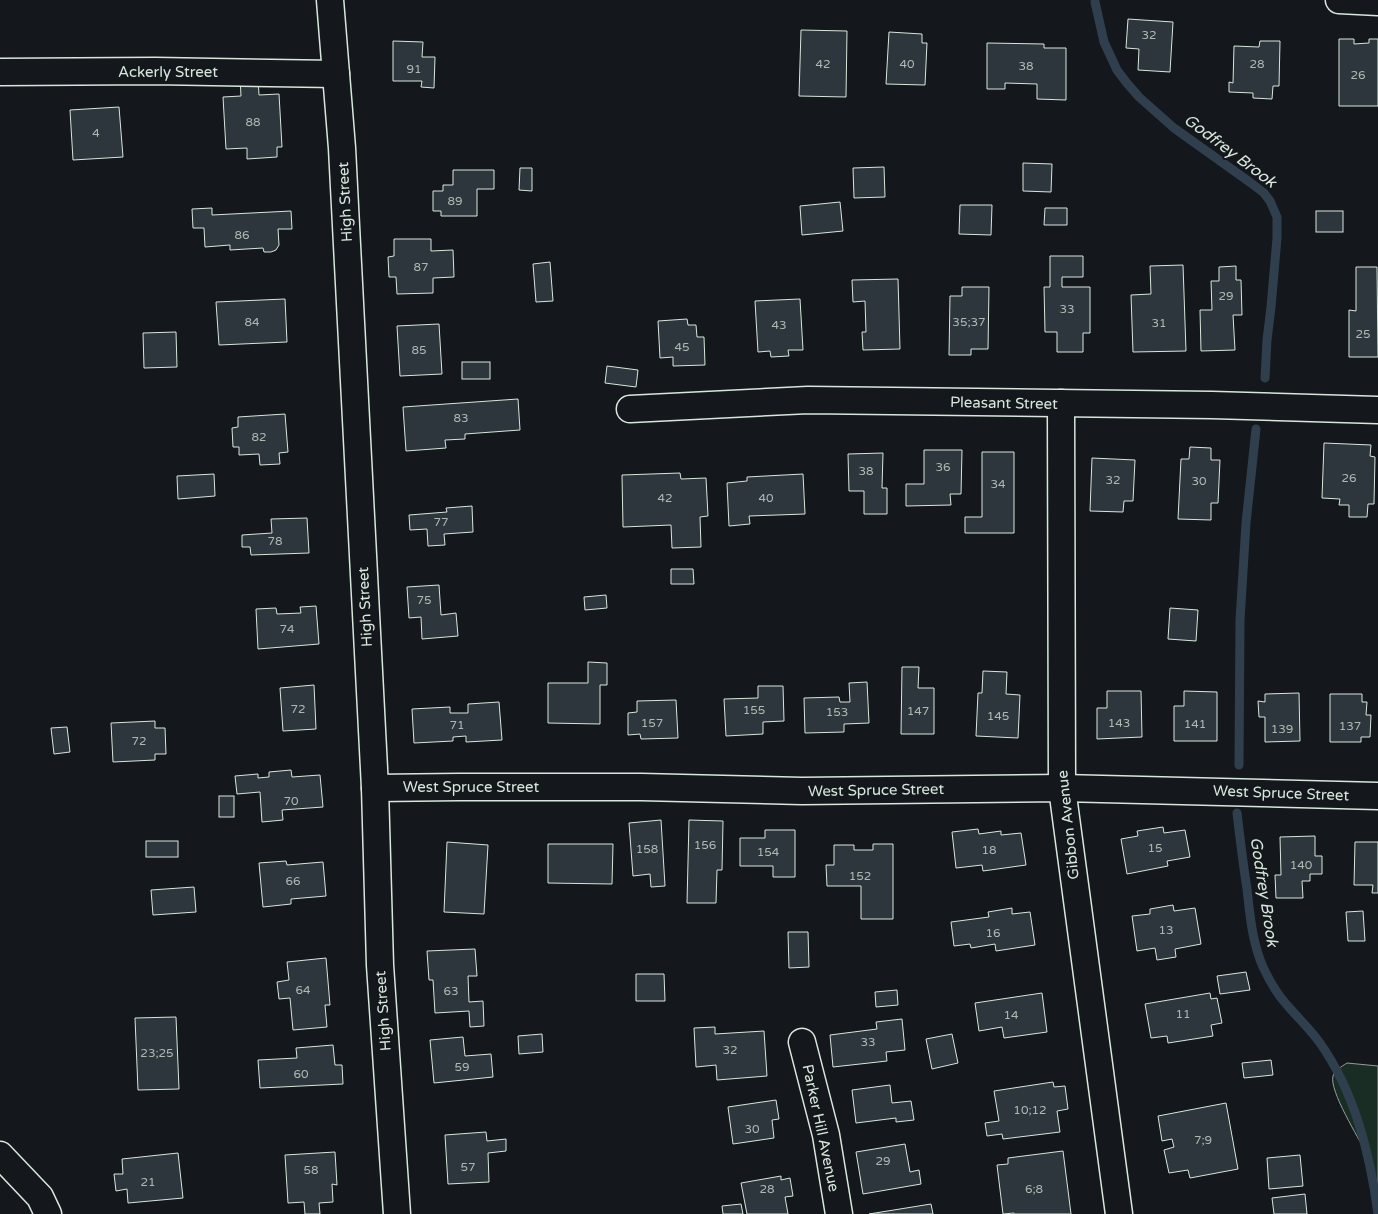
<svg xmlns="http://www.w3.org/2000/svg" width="1378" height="1214" font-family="'Varela Round',sans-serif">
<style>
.green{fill:#1a2d24;stroke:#939e99}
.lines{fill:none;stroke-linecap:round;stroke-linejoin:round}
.stream{stroke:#2f3f4d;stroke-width:9}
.building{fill:#2c363c;stroke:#d8e6dc}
.minor-casing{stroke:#d8e6dc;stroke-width:29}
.minor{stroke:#14181c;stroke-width:26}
.labels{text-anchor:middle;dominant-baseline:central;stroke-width:4;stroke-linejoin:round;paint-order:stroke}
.number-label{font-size:12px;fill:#adbab4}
.street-label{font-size:15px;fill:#d8e6dc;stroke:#14181c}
.water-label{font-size:16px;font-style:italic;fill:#d8e6dc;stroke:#14181c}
</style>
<rect width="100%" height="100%" fill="#14181c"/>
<path class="green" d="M1347,1063L1378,1066V1214C1374,1195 1375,1172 1366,1153C1359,1138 1329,1091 1333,1076C1335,1070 1341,1067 1347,1063Z"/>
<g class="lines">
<g class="stream">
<polyline points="1095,2 1104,42 1117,70 1126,82 1139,97 1174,128 1251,183 1264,193 1270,201 1277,217 1277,238 1271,307 1267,340 1265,378"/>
<polyline points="1239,765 1240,620 1246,523 1256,429"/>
<path d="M1237,813C1240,838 1243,864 1247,889C1250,915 1252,942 1263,967C1269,980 1277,994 1287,1005C1298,1018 1310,1029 1320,1043C1355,1093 1370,1154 1378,1214"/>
</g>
</g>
<g class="building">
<polygon points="1128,19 1173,22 1170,72 1138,70 1139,49 1126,48"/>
<polygon points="801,30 847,31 846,97 799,96"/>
<polygon points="889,32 922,34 922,43 927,43 925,85 886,84"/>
<polygon points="1339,39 1354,39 1354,44 1369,43 1369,39 1378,39 1378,106 1339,106"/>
<polygon points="393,41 423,42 422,57 435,57 434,88 421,87 422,81 393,81"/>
<polygon points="1260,41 1280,41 1279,86 1273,86 1272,99 1253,98 1253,93 1229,92 1229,82 1233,83 1234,46 1259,47"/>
<polygon points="987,43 1044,44 1044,48 1066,48 1066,100 1037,99 1037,84 1005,83 1005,89 987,89"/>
<polygon points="240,78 258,78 259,95 279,94 282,147 277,147 277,157 247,159 247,148 226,149 223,97 241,96"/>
<polygon points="119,107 123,157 73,160 70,110"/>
<polygon points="1023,163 1052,164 1051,192 1023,191"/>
<polygon points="884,167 885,197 854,198 853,168"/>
<polygon points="520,168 532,168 532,191 519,190"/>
<polygon points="453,170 494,170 494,189 477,189 477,216 441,216 441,211 433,211 433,191 443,191 443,185 453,185"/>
<polygon points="840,202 843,231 802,235 800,206"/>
<polygon points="960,205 992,205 991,235 959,234"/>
<polygon points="212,208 212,215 291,211 292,229 278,229 279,245 276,250 271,252 264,252 263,248 230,250 230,245 205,247 204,228 193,228 192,209"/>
<polygon points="1045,208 1067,208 1067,225 1044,225"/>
<rect x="1316" y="211" width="27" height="21"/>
<polygon points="394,239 431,239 431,251 453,250 454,277 433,278 433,293 397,294 396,277 389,277 388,257 394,256"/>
<polygon points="1050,256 1083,256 1083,277 1062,277 1062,287 1090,287 1090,333 1083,333 1083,352 1057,352 1057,332 1045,332 1044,287 1050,287"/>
<polygon points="550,262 553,301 536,302 533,264"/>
<polygon points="1183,265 1186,351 1133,352 1131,295 1151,294 1150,266"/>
<polygon points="1236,266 1236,280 1241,280 1242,315 1233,315 1235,350 1201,351 1200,310 1212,310 1211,281 1219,281 1219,267"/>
<polygon points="1356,267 1377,267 1378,357 1349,357 1349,310 1356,311"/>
<polygon points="898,279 900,349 863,350 862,332 866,332 865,301 853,302 852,280"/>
<polygon points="962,287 989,287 988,349 971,349 971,355 949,355 950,296 962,296"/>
<polygon points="285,299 287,342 219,345 216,302"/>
<polygon points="800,299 803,350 788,350 789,356 771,357 770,351 758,352 755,301"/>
<polygon points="687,319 688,325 696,325 697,337 704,337 705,365 673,366 673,357 660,358 658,321"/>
<polygon points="439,324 442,374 400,376 397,326"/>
<polygon points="176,332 177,367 144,368 143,333"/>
<rect x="462" y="362" width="28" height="17"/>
<polygon points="607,366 638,370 636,387 605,383"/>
<polygon points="518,399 520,430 465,434 465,439 445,440 446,448 406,451 403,407"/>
<polygon points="285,414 288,452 279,453 280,464 260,465 259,454 239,455 239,447 233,447 232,428 238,427 238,417"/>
<polygon points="1324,443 1371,445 1370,456 1375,457 1374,504 1368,504 1367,517 1349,517 1349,505 1339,505 1340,499 1322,498"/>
<polygon points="1190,447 1211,448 1211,460 1220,460 1218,503 1211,503 1211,520 1178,519 1181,459 1189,459"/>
<polygon points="924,450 962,450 961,494 950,494 951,505 906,506 906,484 924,484"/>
<polygon points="982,452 1014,452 1014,533 965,533 965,517 982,517"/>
<polygon points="883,453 882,488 887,488 887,514 864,514 864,491 849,491 848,454"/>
<polygon points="1092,458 1135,460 1133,501 1124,501 1123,512 1090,511"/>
<polygon points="680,473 681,479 706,478 708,516 700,517 701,547 672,548 671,525 623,527 622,475"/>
<polygon points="214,474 215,496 178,499 177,476"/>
<polygon points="803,474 805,514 749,516 750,524 729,526 727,483 747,481 747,477"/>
<polygon points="472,506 473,532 444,534 445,545 428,546 427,529 410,530 409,515 447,512 446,508"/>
<polygon points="307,518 309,553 251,555 250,547 242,547 242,535 272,533 271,519"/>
<polygon points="671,569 693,569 694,584 671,584"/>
<polygon points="439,585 441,615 456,613 458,636 422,639 421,617 409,618 407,587"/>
<polygon points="606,595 607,608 585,610 584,597"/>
<polygon points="316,606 319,644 258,649 256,609 276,608 277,614 301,613 300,607"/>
<polygon points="1170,608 1198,610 1196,641 1168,639"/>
<polygon points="588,662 607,663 607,685 600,685 600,724 548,723 548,683 588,683"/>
<polygon points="902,667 919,667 918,688 934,688 934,734 901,734"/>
<polygon points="983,671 1007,672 1006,694 1020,695 1018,738 976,736 978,693 982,693"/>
<polygon points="867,682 869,723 844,724 844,732 805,733 804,698 839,697 840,702 850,702 849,683"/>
<polygon points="314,685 316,729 283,731 280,688"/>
<polygon points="758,686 783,686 784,721 763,722 763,734 726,736 724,699 758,698"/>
<polygon points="1107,691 1141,691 1142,737 1097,739 1097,708 1107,708"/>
<polygon points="1184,691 1217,692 1217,741 1174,741 1174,706 1184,706"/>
<polygon points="1299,693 1300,741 1265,742 1265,717 1259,717 1258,701 1265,702 1265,694"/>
<polygon points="1330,694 1362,694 1362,702 1367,702 1366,715 1371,715 1370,737 1361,737 1361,742 1330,742"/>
<polygon points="676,700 678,738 641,739 640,734 628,735 628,713 637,712 637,701"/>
<polygon points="499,702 502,740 466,742 466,736 453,737 453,741 414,743 412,709 450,707 450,713 468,713 468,704"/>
<polygon points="155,721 155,728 165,728 166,754 155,754 155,760 113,762 111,723"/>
<polygon points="67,727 70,752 54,754 51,728"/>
<polygon points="291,770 292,777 320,775 323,807 282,810 283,820 262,822 260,792 237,794 235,776 258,774 258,778 269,777 269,772"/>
<rect x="219" y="796" width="15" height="21"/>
<polygon points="661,820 665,886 651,887 650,874 633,876 629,823"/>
<polygon points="689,820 723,821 722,870 717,870 716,903 687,903"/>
<polygon points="1163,827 1164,833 1185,830 1190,857 1167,861 1168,866 1127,874 1121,839 1138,836 1137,831"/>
<polygon points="978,829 979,834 1001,831 1001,835 1021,833 1026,865 983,871 982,865 956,868 952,832"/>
<polygon points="765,830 795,830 795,877 773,877 773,866 740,866 740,838 765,838"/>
<polygon points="1315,836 1315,856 1322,856 1322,874 1310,874 1310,881 1302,881 1303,898 1276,898 1275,875 1281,875 1280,837"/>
<rect x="146" y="841" width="32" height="16"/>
<polygon points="447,842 488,845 484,914 444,912"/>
<polygon points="1355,842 1378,842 1378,893 1372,893 1373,885 1354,885"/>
<polygon points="548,844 613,844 612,884 548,883"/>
<polygon points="873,844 893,844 893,919 861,919 861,886 827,886 826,865 834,865 834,845 854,845 854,850 873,850"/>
<polygon points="286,861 287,865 323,862 326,896 291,899 291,904 263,907 259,863"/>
<polygon points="194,887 196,912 153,915 151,890"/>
<polygon points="1173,905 1174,911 1195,908 1201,944 1175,949 1176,957 1157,960 1155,948 1137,951 1132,916 1150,914 1150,909"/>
<polygon points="1012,908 1012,914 1030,912 1035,945 996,951 995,944 971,948 970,944 954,946 951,922 989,917 988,912"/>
<polygon points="1363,911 1365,941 1348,941 1346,912"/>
<polygon points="788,932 808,932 809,967 789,968"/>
<polygon points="475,949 477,976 468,976 469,1002 483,1001 484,1026 470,1027 469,1011 435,1013 433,980 429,980 427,951"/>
<polygon points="326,958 330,1005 325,1005 327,1027 293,1030 290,998 279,999 277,982 289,980 287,962"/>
<polygon points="1246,972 1250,990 1220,994 1217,976"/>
<polygon points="636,974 664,974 665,1001 636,1001"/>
<polygon points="897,990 898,1005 876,1007 875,992"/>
<polygon points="1042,993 1047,1032 1004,1038 1002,1027 979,1031 975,1003"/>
<polygon points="1210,993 1211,999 1217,998 1222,1023 1211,1025 1213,1036 1168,1043 1167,1036 1151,1038 1145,1004"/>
<polygon points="176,1017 179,1089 138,1090 135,1018"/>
<polygon points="902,1019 905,1050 886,1052 887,1061 833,1067 830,1035 877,1029 876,1022"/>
<polygon points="715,1027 715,1034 764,1031 767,1076 717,1080 716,1065 696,1067 694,1028"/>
<polygon points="542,1034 543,1052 519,1054 518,1036"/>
<polygon points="952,1034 958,1063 932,1069 926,1039"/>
<polygon points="463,1037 465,1056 491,1054 493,1077 434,1083 430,1040"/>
<polygon points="333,1045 335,1065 342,1065 343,1084 260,1088 258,1060 297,1058 296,1048"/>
<polygon points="1271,1060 1273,1075 1244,1078 1242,1063"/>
<polygon points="1053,1082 1054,1087 1065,1086 1068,1109 1057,1111 1060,1132 1003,1139 1002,1134 987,1136 985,1123 999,1121 994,1091"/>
<polygon points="890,1085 892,1103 911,1101 914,1120 896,1122 896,1118 856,1123 852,1090"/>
<polygon points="776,1100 779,1119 772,1120 774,1138 733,1144 728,1107"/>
<polygon points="1226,1103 1238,1169 1190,1178 1188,1170 1169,1173 1164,1150 1174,1147 1172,1139 1162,1141 1158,1116"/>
<polygon points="486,1132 487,1141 506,1139 506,1151 488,1153 489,1182 448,1184 445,1135"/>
<polygon points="905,1144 910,1172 919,1170 921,1184 863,1194 856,1152"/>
<polygon points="1063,1151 1071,1214 1014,1214 1014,1213 1003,1214 997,1165 1008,1164 1008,1158"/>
<polygon points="335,1152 337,1185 332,1184 333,1202 319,1203 320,1214 305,1214 304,1202 288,1203 285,1155"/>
<polygon points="178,1153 183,1198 128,1203 127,1189 116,1191 114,1174 123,1174 122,1159"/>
<polygon points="1300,1155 1303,1186 1269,1189 1267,1158"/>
<polygon points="781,1176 781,1180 790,1178 793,1196 785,1197 788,1214 747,1214 741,1183"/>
<polygon points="1305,1194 1307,1214 1274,1214 1272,1198"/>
<polygon points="741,1204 743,1214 723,1214 722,1206"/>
<polygon points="931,1204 933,1214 869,1214"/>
</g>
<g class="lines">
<defs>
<g id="minor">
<polyline points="330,0 342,148 375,788 380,965 397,1214"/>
<polyline points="1339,0 1378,2"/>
<polyline points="0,72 155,71 336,74"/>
<polyline points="1061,403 1062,788 1119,1214"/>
<polyline points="630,409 808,400 1212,405 1378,410"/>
<polyline points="375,788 459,787 641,787 802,791 1062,788 1378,796"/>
<polyline points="802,1042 826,1135 839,1214"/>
<polyline points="0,1155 40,1197 48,1214"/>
</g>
</defs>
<use href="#minor" class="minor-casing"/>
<use href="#minor" class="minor"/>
</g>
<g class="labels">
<g class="number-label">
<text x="1149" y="35">32</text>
<text x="823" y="64">42</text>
<text x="907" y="64">40</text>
<text x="1257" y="64">28</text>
<text x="1026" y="66">38</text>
<text x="414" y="69">91</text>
<text x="1358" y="75">26</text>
<text x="253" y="122">88</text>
<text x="96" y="133">4</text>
<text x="455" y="201">89</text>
<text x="242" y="235">86</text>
<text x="421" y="267">87</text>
<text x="1226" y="296">29</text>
<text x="1067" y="309">33</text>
<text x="252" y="322">84</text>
<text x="969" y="322">35;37</text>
<text x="1159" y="323">31</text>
<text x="779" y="325">43</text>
<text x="1363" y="334">25</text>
<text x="682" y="347">45</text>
<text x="419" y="350">85</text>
<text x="461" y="418">83</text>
<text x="259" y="437">82</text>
<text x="943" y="467">36</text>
<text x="866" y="471">38</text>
<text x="1349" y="478">26</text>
<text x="1113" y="480">32</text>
<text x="1199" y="481">30</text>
<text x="998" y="484">34</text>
<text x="665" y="498">42</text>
<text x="766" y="498">40</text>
<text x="441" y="522">77</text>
<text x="275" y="541">78</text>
<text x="424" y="600">75</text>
<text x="287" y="629">74</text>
<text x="298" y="709">72</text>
<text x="754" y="710">155</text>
<text x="918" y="711">147</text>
<text x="837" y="712">153</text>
<text x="998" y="716">145</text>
<text x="652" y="723">157</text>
<text x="1119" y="723">143</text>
<text x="1195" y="724">141</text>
<text x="457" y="725">71</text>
<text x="1350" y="726">137</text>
<text x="1282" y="729">139</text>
<text x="139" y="741">72</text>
<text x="291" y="801">70</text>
<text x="705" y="845">156</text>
<text x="1155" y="848">15</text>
<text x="647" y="849">158</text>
<text x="989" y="850">18</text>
<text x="768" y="852">154</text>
<text x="1301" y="865">140</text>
<text x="860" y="876">152</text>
<text x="293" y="881">66</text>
<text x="1166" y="930">13</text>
<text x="993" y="933">16</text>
<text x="303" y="990">64</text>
<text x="451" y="991">63</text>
<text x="1183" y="1014">11</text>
<text x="1011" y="1015">14</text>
<text x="868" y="1042">33</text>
<text x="730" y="1050">32</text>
<text x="157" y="1053">23;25</text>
<text x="462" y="1067">59</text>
<text x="301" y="1074">60</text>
<text x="1030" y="1110">10;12</text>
<text x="752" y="1129">30</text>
<text x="1203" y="1140">7;9</text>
<text x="883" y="1161">29</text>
<text x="468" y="1167">57</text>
<text x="311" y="1170">58</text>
<text x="148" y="1182">21</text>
<text x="767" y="1189">28</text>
<text x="1034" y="1189">6;8</text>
</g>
<g class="street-label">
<text x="168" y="72">Ackerly Street</text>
<text transform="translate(345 202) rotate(-93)">High Street</text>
<text transform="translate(1004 403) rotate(1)">Pleasant Street</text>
<text transform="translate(365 607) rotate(-93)">High Street</text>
<text x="471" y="787">West Spruce Street</text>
<text transform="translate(876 790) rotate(-1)">West Spruce Street</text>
<text transform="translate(1281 793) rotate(2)">West Spruce Street</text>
<text transform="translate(1068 825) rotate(-96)">Gibbon Avenue</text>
<text transform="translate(383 1011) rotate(-94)">High Street</text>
<text transform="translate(821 1128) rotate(78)">Parker Hill Avenue</text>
</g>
<g class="water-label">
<text transform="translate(1230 151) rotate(37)">Godfrey Brook</text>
<text transform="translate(1264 892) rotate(81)">Godfrey Brook</text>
</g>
</g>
</svg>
